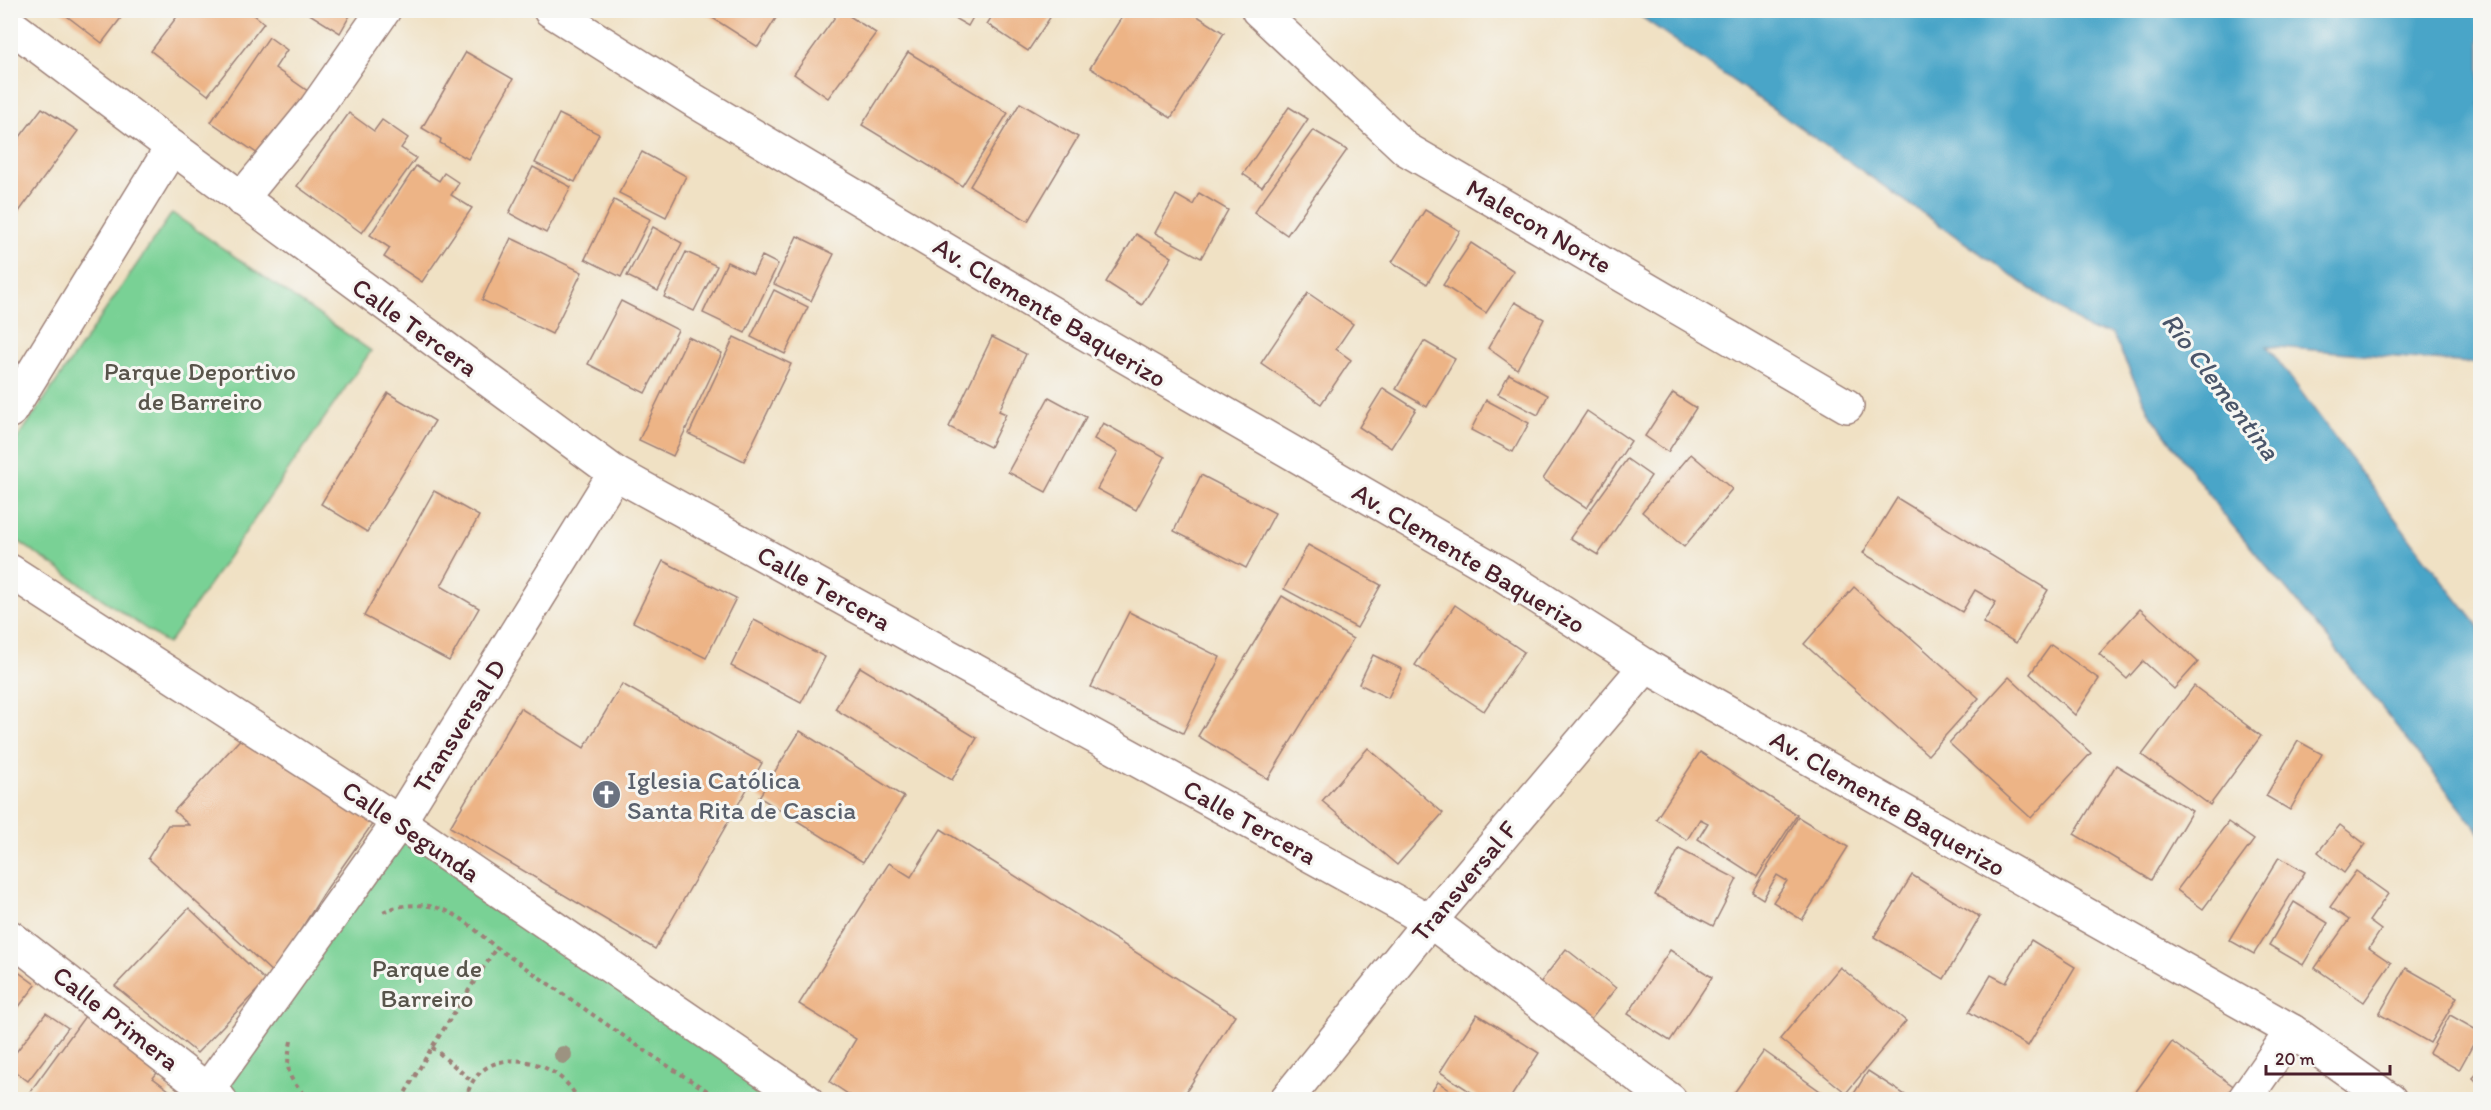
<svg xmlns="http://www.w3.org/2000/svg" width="2491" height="1110" font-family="Itim,sans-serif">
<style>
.green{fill:#79d195;stroke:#627860;stroke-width:1.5}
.water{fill:#4aa5c8;stroke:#4a627a;stroke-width:1.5}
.building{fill:#edb486}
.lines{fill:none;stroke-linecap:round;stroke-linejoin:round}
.minor-casing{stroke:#9d8078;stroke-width:36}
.trunk-casing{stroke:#9d8078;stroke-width:36}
.path{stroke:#9d8078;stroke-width:4;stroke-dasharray:4.5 4.5;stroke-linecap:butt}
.minor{stroke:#fff;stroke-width:33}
.trunk{stroke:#fff;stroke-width:33}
.tree{fill:#9c9381}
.labels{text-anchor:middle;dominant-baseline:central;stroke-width:6;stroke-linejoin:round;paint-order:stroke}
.street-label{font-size:26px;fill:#4a1f2b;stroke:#f6f6f2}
.park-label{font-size:26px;fill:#58544b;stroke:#f6f6f2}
.worship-label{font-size:26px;fill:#5b616d;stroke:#f6f6f2;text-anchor:start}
.water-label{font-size:27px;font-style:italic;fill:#4a556a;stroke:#f6f6f2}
</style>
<rect width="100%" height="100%" fill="#f6f6f2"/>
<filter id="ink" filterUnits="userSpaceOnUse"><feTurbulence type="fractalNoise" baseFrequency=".0167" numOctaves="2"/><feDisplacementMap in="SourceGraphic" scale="12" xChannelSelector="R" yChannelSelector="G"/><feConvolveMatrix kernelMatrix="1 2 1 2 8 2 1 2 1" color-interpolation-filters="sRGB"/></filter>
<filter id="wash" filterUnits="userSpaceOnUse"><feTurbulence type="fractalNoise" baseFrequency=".008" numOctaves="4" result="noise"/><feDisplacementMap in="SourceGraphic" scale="24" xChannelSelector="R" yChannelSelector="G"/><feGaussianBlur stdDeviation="1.35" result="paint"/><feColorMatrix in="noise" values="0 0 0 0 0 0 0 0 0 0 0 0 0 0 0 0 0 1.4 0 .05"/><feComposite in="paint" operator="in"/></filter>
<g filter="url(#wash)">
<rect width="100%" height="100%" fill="#f0e1c4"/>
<g class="green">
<polygon points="172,213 371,351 168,644 11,536 11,448"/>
<polygon points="399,822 806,1099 225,1100 210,1087"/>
</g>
<polygon class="water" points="1633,11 2480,11 2480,364 2267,346 2423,556 2480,628 2480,833 2328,639 2222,513 2149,412 2112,333 2090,330"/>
<g id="blocks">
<g class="building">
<polygon points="59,10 127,10 102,43"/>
<polygon points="182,10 248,10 264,23 208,95 151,51"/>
<polygon points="303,10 353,10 340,33"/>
<polygon points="700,10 781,10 758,47"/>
<polygon points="840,10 876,33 828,98 794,74"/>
<polygon points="940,10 977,10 968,26"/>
<polygon points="996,10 1055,10 1028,51 987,24"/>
<polygon points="1126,10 1188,10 1224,33 1171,118 1090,68"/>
<polygon points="269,37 287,50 275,68 312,94 267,160 211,122"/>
<polygon points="466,52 513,79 468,159 440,143 441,139 422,128"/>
<polygon points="908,52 1008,113 962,186 862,125"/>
<polygon points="1020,103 1078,137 1028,221 970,186"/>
<polygon points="1289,107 1308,119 1262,187 1243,174"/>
<polygon points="42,108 78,131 10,224 10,150"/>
<polygon points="349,113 374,131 382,120 408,138 401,148 416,158 362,233 297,186"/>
<polygon points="559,114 599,134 575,182 535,163"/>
<polygon points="1313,130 1347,150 1287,235 1254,212"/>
<polygon points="642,152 686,176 666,217 619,193"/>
<polygon points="416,166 439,181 444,173 459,183 451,195 472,208 422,282 384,257 390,248 370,235"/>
<polygon points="533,167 571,187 546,233 509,213"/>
<polygon points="1199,193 1228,210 1201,258 1155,233 1176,195 1193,205"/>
<polygon points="614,200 650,219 621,277 585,259"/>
<polygon points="1425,210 1460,231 1427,284 1392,262"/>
<polygon points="653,227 682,243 658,291 627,276"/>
<polygon points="1136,234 1172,257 1142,305 1106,282"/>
<polygon points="797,236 834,254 811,301 774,284"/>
<polygon points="511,238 582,272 552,334 482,300"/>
<polygon points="1471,243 1514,271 1486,313 1443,285"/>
<polygon points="686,252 717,266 694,311 664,297"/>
<polygon points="762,256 778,264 745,333 703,313 727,262 753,274"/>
<polygon points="774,290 808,307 785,354 751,337"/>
<polygon points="1308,293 1353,324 1336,349 1351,360 1321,404 1261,363"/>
<polygon points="621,301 678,330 645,393 588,364"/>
<polygon points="1515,302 1544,319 1517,369 1488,348"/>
<polygon points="688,337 722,353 673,456 639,440"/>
<polygon points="734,337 791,364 744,461 689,434"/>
<polygon points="992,337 1026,354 999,411 1006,414 990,447 949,427"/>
<polygon points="1424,341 1455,359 1427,407 1396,389"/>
<polygon points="1509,374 1548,395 1538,415 1498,394"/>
<polygon points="1383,388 1416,409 1391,448 1359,427"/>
<polygon points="388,393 435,421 367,532 321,504"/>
<polygon points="1673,393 1696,408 1668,452 1645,436"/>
<polygon points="1049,397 1086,417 1046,492 1008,472"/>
<polygon points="1486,400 1529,423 1513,452 1471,430"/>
<polygon points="1587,411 1631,441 1587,508 1543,479"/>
<polygon points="1103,423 1165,457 1136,510 1097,489 1118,452 1094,439"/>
<polygon points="1691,454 1732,489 1684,547 1642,512"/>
<polygon points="1627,459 1651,476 1598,555 1570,538"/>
<polygon points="1201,475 1275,513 1246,568 1174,531"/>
<polygon points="434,491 479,516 441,586 479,608 449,661 364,616"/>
<polygon points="1897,498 2048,590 2016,643 1983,623 1996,602 1975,590 1962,612 1863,553"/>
<polygon points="1308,545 1381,585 1357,628 1284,589"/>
<polygon points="663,561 736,598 706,658 633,622"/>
<polygon points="1854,587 1979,698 1928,755 1804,644"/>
<polygon points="1282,596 1353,639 1268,779 1198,736"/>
<polygon points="1455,605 1524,652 1484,711 1415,665"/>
<polygon points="2140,609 2198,662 2174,689 2143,661 2127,679 2099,654"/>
<polygon points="1129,612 1220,657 1183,733 1091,687"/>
<polygon points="754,620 825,657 801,703 731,666"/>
<polygon points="2051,645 2099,679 2075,715 2030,674"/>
<polygon points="1373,655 1402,669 1388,698 1359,684"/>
<polygon points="860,667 977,738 952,780 835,709"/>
<polygon points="2009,677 2091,753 2031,818 1949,743"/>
<polygon points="622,684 762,763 655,949 450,827 520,708 584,748"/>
<polygon points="2194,686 2261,736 2210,805 2142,755"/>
<polygon points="800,731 904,797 863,862 759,797"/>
<polygon points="247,732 378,816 328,887 273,973 148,858 168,825 189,825 174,811"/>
<polygon points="2298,741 2322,754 2290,810 2266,796"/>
<polygon points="1368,748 1443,813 1397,865 1322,801"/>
<polygon points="1700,752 1797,815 1757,877 1698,839 1708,823 1700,819 1687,840 1656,819"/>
<polygon points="2116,765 2192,811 2151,880 2074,834"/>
<polygon points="1798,817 1848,847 1802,920 1773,902 1787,881 1777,875 1763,899 1752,892"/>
<polygon points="2228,822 2254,840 2203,909 2177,890"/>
<polygon points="2340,825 2365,844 2344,873 2318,852"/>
<polygon points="941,829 1235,1015 1181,1100 857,1100 830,1082 856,1039 799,1004 889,863 911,877"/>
<polygon points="1679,849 1737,879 1713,926 1655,895"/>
<polygon points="2279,857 2305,872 2254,954 2229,940"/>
<polygon points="2356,871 2388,894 2369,921 2381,930 2369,948 2391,963 2364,1002 2315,968 2349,920 2330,907"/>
<polygon points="1912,875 1980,917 1944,979 1874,937"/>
<polygon points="2294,902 2328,923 2303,965 2269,945"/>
<polygon points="189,908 266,981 197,1053 115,986"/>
<polygon points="2031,940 2075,967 2028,1046 1969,1012 1991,975 2006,983"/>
<polygon points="1566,949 1616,988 1588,1023 1539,984"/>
<polygon points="1670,950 1712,977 1670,1041 1628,1014"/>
<polygon points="10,966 36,985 10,1018"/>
<polygon points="1840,967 1906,1021 1846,1093 1780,1039"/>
<polygon points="2406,968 2457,997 2430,1043 2379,1014"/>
<polygon points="88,1012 163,1065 153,1078 170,1091 164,1100 24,1100"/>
<polygon points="46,1013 68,1028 28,1081 10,1068 10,1060"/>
<polygon points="1477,1014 1539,1053 1509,1100 1483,1100 1440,1072"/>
<polygon points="2450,1015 2480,1032 2459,1070 2429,1053"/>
<polygon points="2172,1042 2236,1088 2228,1100 2135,1100 2132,1097"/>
<polygon points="1764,1051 1827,1096 1824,1100 1729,1100"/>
<polygon points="2480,1070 2480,1085 2473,1078"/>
<polygon points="1868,1071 1913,1100 1850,1100"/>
<polygon points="1438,1082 1464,1100 1426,1100"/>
</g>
</g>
</g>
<g filter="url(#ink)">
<use href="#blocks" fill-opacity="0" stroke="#9d8078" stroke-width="1.5"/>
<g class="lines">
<defs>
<g id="minor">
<polyline points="1258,10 1406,149 1847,406"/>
<polyline points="10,25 172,147 615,473 1430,921 1670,1100"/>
<polyline points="241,199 315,109 384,10"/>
<polyline points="10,411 172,147"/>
<polyline points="10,571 399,822 806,1100"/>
<polyline points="10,937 220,1100"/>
<polyline points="208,1089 399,822 615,473"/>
<polyline points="1286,1100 1430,921 1646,666"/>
<polyline points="2244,1100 2292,1031"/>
</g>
<polyline id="trunk" points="550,10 695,101 1085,333 1502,574 1646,666 2292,1031 2390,1100"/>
</defs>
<use href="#minor" class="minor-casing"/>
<use href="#trunk" class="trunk-casing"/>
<g class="path">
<path d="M383,912C398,904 425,903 441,909C465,916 481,937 501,951C569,997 636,1047 706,1090L714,1100"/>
<path d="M291,1041C285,1072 287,1079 311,1100"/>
<polyline points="432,1047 473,1082"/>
<polyline points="401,1100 432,1047 496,948"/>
<path d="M466,1100C477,1040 558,1055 578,1100"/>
</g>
<use href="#minor" class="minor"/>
<use href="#trunk" class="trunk"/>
</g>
<circle class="tree" cx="563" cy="1055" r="9"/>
</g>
<defs>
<symbol id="church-disc" viewBox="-11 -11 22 22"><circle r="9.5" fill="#6b7280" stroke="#f6f6f2"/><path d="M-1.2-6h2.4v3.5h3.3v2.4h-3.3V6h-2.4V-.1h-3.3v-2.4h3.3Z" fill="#fff"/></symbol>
</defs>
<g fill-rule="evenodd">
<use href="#church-disc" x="590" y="778" width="33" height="33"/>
</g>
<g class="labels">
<g class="street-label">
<text transform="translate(1539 226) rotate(30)">Malecon Norte</text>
<text transform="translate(1050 312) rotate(31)">Av. Clemente Baquerizo</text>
<text transform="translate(415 327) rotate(36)">Calle Tercera</text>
<text transform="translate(1469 558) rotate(31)">Av. Clemente Baquerizo</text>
<text transform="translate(824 588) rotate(29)">Calle Tercera</text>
<text transform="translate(459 726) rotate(-58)">Transversal D</text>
<text transform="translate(1888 803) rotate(30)">Av. Clemente Baquerizo</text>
<text transform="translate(1250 822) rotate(29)">Calle Tercera</text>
<text transform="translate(411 831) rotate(34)">Calle Segunda</text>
<text transform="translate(1464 881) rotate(-50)">Transversal F</text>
<text transform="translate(116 1018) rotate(38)">Calle Primera</text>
</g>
<g class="park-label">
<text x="200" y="371">Parque Deportivo<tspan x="200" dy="30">de Barreiro</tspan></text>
<text x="427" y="968">Parque de<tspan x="427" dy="30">Barreiro</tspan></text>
</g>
<g class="worship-label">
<text x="627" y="780">Iglesia Católica<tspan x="627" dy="30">Santa Rita de Cascia</tspan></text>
</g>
<g class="water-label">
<text transform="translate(2221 386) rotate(53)">Río Clementina</text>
</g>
</g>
<rect width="2491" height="1110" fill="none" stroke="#f6f6f2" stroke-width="36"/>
<path d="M2266 1065v9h124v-9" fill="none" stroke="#4a1f2b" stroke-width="3"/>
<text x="2275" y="1065" font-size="18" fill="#4a1f2b" stroke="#f6f6f2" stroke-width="4.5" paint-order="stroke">20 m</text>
</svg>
